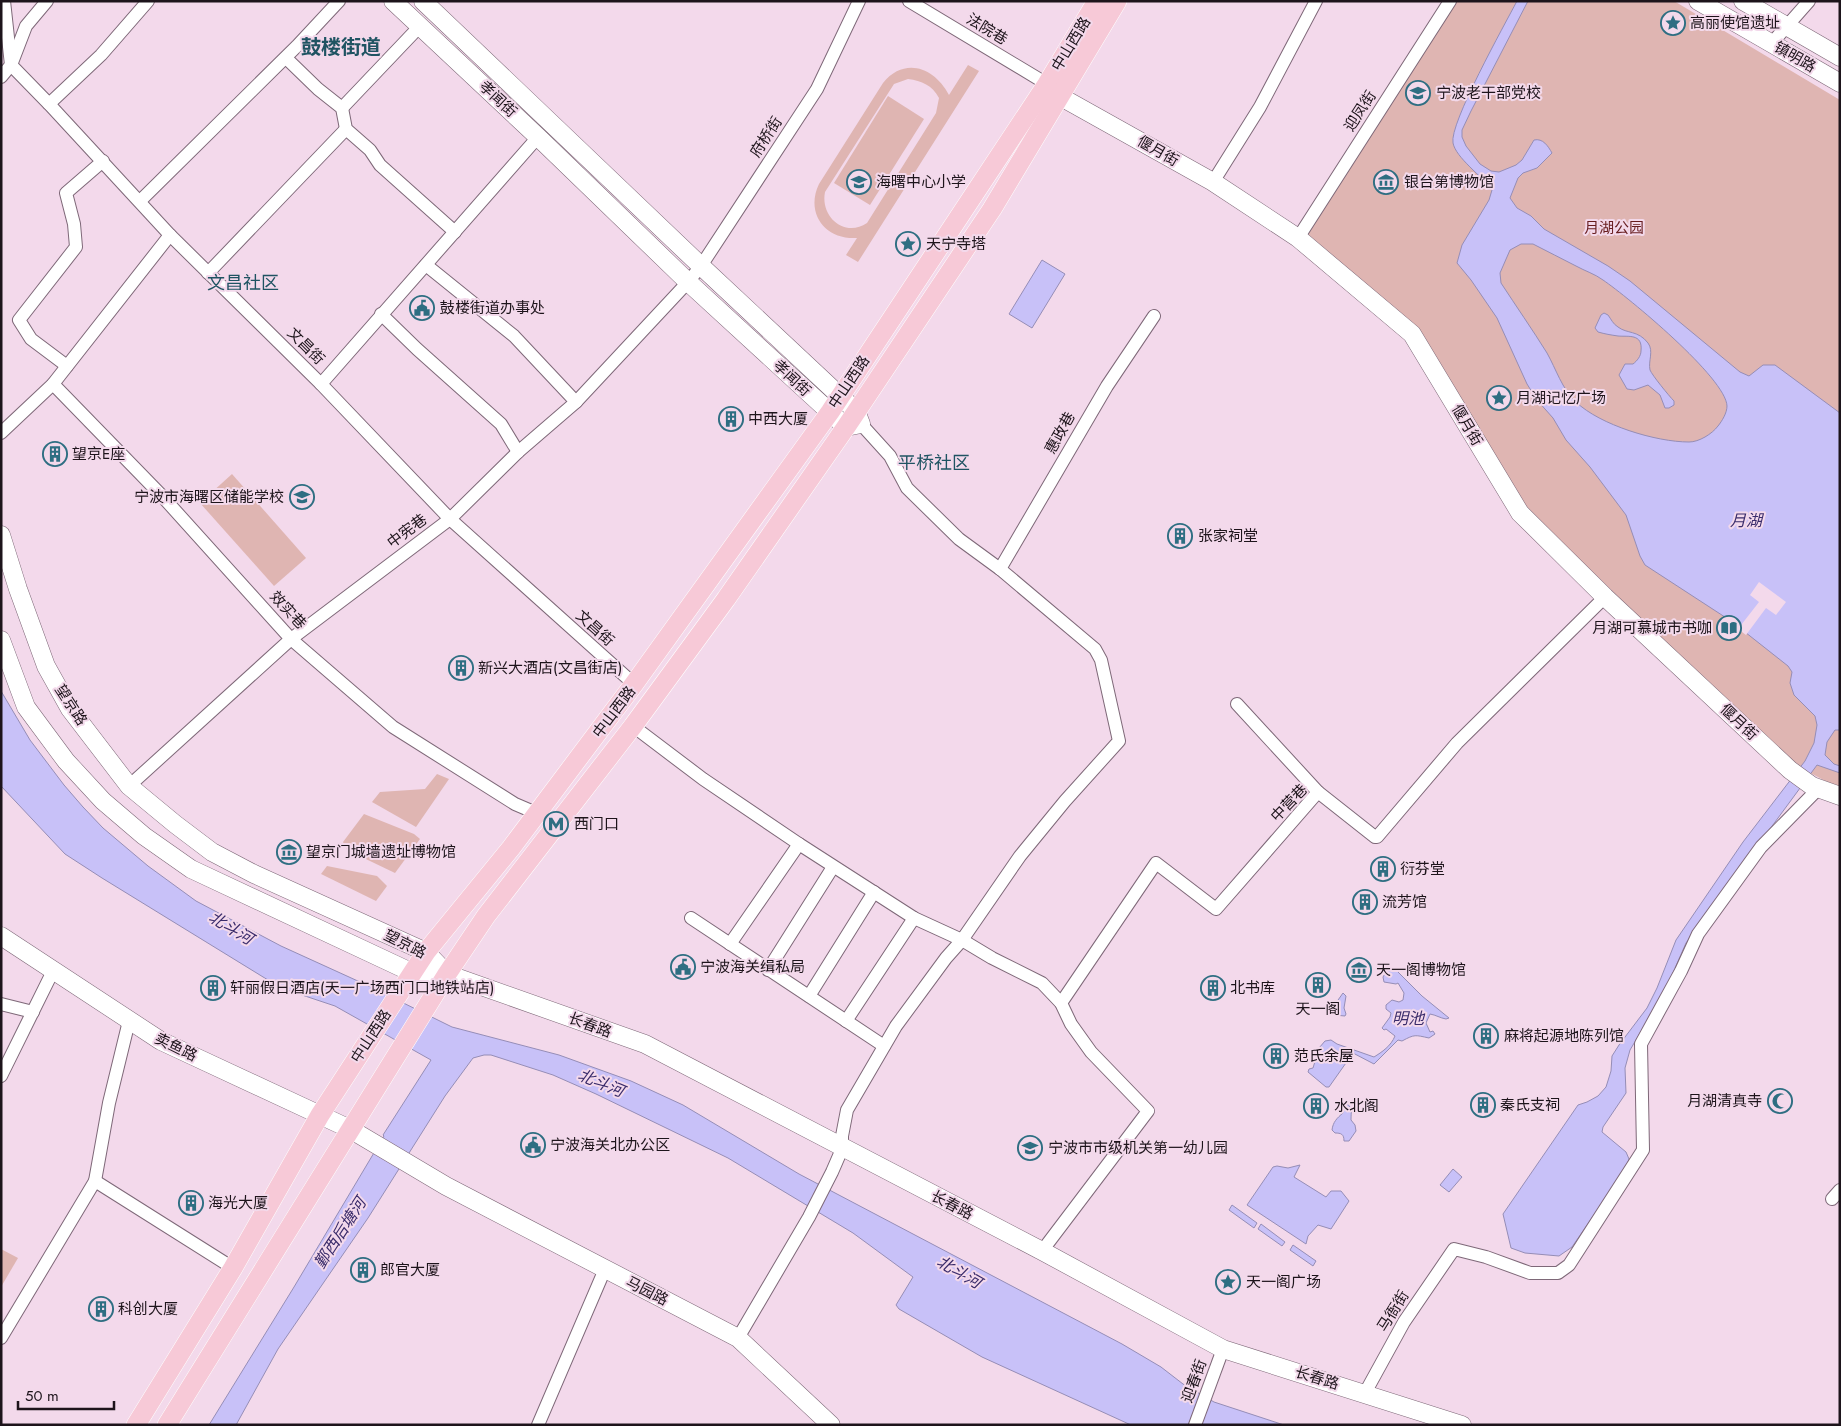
<svg xmlns="http://www.w3.org/2000/svg" width="1841" height="1426" font-family="Jost,'Noto Sans SC',sans-serif">
<style>
.green{fill:#dfb5b2;fill-rule:evenodd}
.water{fill:#c8c1f8;stroke:#958db6;fill-rule:evenodd}
.pier{fill:#f3d9eb}
.lines{fill:none;stroke-linecap:round;stroke-linejoin:round}
.street-casing{stroke:#7e6878;stroke-width:14}
.secondary-casing{stroke:#7e6878;stroke-width:19}
.primary-casing{stroke:#fff;stroke-width:20}
.street{stroke:#fff;stroke-width:12}
.secondary{stroke:#fff;stroke-width:18}
.primary{stroke:#f7c9d7;stroke-width:19}
.labels{text-anchor:middle;dominant-baseline:central;stroke-width:4;stroke-linejoin:round;paint-order:stroke}
.poi-label{font-size:15px;fill:#1d141b;stroke:#f3d9eb;text-anchor:start}
.street-label{font-size:15px;fill:#1d141b;stroke:#f3d9eb}
.park-label{font-size:15px;fill:#671d1f;stroke:#f3d9eb}
.water-label{font-size:16px;font-style:italic;fill:#3a2c6b;stroke:#f3d9eb}
.quarter-label{font-size:18px;fill:#1f5362;stroke:#f3d9eb}
.district-label{font-size:20px;font-weight:bold;fill:#1f5362;stroke:#f3d9eb}
</style>
<rect width="100%" height="100%" fill="#f3d9eb"/>
<g class="green">
<polygon points="1456,1 1674,1 1840,100 1840,789 1794,764 1523,510 1414,333 1304,236"/>
<path d="M968,65L979,71L858,262L846,255L857,238C825,240 805,213 819,184L883,83C905,56 935,68 949,95ZM908,79C922,81 932,85 939,98L936,113L867,223C845,238 820,217 825,192L894,84Z"/>
<polygon points="888,96 924,119 870,205 834,183"/>
<polygon points="232,474 306,558 274,586 200,503"/>
<polygon points="437,774 449,779 416,827 372,802 380,792 425,789"/>
<polygon points="364,814 414,834 420,839 395,873 347,850 343,842"/>
<polygon points="327,866 377,876 387,886 376,901 321,874"/>
<polygon points="1,1249 18,1258 1,1287"/>
</g>
<g class="water">
<path d="M1517,1H1528L1471,111L1462,130V137L1466,146L1480,164L1491,171L1499,172L1516,165L1522,160L1534,140C1543,138 1548,146 1552,153L1537,168L1523,173L1518,178L1510,198L1517,208L1531,216L1544,229L1608,266L1630,281L1740,372L1749,376L1763,365H1775L1840,413V730H1835L1827,742L1825,755L1834,764L1840,766V773L1817,765L1686,943L1665,991L1630,1050L1625,1068L1626,1093L1603,1127L1602,1132L1626,1152L1629,1159L1626,1168L1572,1247L1559,1256L1525,1253L1511,1248L1503,1214L1578,1105L1587,1102L1598,1096L1606,1087L1611,1071L1612,1056L1619,1045L1647,1008L1657,988L1676,940L1743,842L1805,761L1814,743L1817,725L1815,716L1794,695L1790,683L1792,672L1788,666L1731,621L1645,565L1640,556L1626,515L1590,467L1566,440L1553,418L1537,400L1527,384L1497,318L1471,280L1457,263L1462,245L1489,200L1492,190C1482,176 1456,158 1453,143C1449,124 1505,24 1517,1ZM1521,244H1533C1547,251 1562,259 1576,266C1585,271 1595,274 1603,280C1628,297 1726,378 1727,406C1727,413 1722,421 1718,426C1712,434 1699,442 1689,442C1656,442 1600,425 1576,402C1562,389 1556,369 1547,353C1532,329 1516,306 1501,283L1500,273L1510,250Z"/>
<polygon points="1042,260 1065,274 1032,328 1009,314"/>
<path d="M1604,313L1608,315C1611,319 1613,324 1618,327C1627,334 1638,330 1648,343C1654,351 1648,361 1650,370C1652,375 1669,396 1674,401V405L1669,408H1665L1660,395L1648,385L1634,390L1627,389L1619,375L1625,364H1633C1637,361 1641,356 1641,351C1643,333 1628,337 1618,336C1611,335 1605,334 1598,332L1595,328L1601,315Z"/>
<polygon points="1,691 30,740 64,785 83,807 103,828 148,866 196,901 281,946 371,987 452,1027 559,1055 631,1081 683,1105 799,1174 1122,1344 1161,1367 1183,1384 1214,1402 1284,1425 1131,1425 982,1357 899,1309 896,1305 913,1277 853,1233 728,1158 596,1094 553,1075 491,1055 484,1055 473,1058 445,1096 368,1218 278,1349 236,1425 209,1425 294,1287 384,1136 383,1135 431,1060 335,1006 281,988 102,878 65,854 1,786"/>
<path d="M1389,967L1396,970L1422,996L1449,1018L1446,1019C1440,1018 1436,1015 1430,1014L1426,1023L1430,1032L1433,1031L1435,1034L1429,1038C1415,1035 1415,1034 1402,1041L1398,1040L1374,1064L1353,1053L1329,1087H1326L1308,1072L1309,1069L1313,1068L1319,1048L1325,1041L1331,1040L1337,1044L1374,1057C1382,1052 1391,1046 1395,1036L1386,1029L1384,1030L1382,1028L1390,1017L1391,1013L1386,1009V1005L1392,1000L1399,1002L1403,1000L1404,993L1398,983L1396,984L1384,982L1383,977Z"/>
<polygon points="1343,993 1346,996 1344,1008 1346,1014 1345,1016 1334,1015 1331,1010"/>
<path d="M1345,1102C1353,1108 1351,1111 1351,1120L1355,1125L1356,1131L1349,1141H1344C1344,1134 1341,1133 1335,1133L1332,1130C1333,1122 1337,1118 1343,1113L1344,1109L1342,1103Z"/>
<polygon points="1300,1165 1294,1177 1326,1197 1331,1191 1341,1191 1349,1201 1331,1229 1318,1225 1308,1236 1306,1244 1247,1205 1273,1167 1277,1166 1288,1168"/>
<polygon points="1453,1169 1462,1177 1449,1192 1440,1185"/>
<polygon points="1232,1205 1257,1223 1254,1228 1229,1210"/>
<polygon points="1261,1224 1285,1242 1282,1246 1258,1229"/>
<polygon points="1293,1245 1316,1261 1313,1266 1290,1250"/>
</g>
<polygon class="pier" points="1759,582 1786,602 1776,615 1766,608 1746,635 1738,629 1759,602 1750,595"/>
<g class="lines">
<defs>
<g id="street">
<polyline points="4,1 11,65 49,104 170,235 321,384 450,519 634,684"/>
<polyline points="909,1 1047,84"/>
<polyline points="1771,44 1809,1"/>
<polyline points="286,58 318,89 342,108 346,129 370,150 380,165 455,232"/>
<polyline points="1,77 11,65 26,26 47,1"/>
<polyline points="49,104 101,55 148,1"/>
<polyline points="342,108 420,26"/>
<polyline points="1213,182 1260,107 1316,1"/>
<polyline points="140,201 297,46 339,1"/>
<polyline points="1298,238 1450,1"/>
<polyline points="426,265 514,336 576,402"/>
<polyline points="208,273 346,129"/>
<polyline points="381,314 417,349 501,424 518,452"/>
<polyline points="67,366 31,339 19,320 76,247 74,224 66,193 103,161"/>
<polyline points="53,384 162,496 291,639 393,727 515,804 536,813"/>
<polyline points="321,384 538,137"/>
<polyline points="1,433 53,384 170,235"/>
<polyline points="1000,569 1107,386 1154,316"/>
<polyline points="1237,704 1318,792"/>
<polyline points="633,726 703,779 799,844 914,918 962,940 992,958 1042,983 1061,1003 1071,1024 1091,1052 1148,1111 1042,1251"/>
<polyline points="129,786 291,639 450,519 518,452 576,402 688,282 701,266 817,89 859,1"/>
<polyline points="691,918 884,1046"/>
<polyline points="730,944 799,844"/>
<polyline points="768,970 833,867"/>
<polyline points="809,996 874,892"/>
<polyline points="1061,1003 1156,863 1216,909 1318,792 1375,837 1377,837 1457,743 1605,597"/>
<polyline points="1,1004 33,1012"/>
<polyline points="846,1021 914,918"/>
<polyline points="1,1076 53,971"/>
<polyline points="95,1181 233,1268"/>
<polyline points="1832,1199 1840,1190"/>
<polyline points="1,1338 95,1181 109,1103 129,1021"/>
<polyline points="738,1338 809,1217 832,1172 842,1149 842,1136 847,1110 896,1026 946,958 962,940 1020,856 1065,801 1119,741 1101,660 1095,649 1000,569 959,539 907,488 890,456 861,424"/>
<polyline points="1365,1393 1404,1322 1454,1249 1486,1257 1530,1273 1558,1273 1569,1265 1643,1150 1641,1044 1681,971 1698,934 1761,847 1819,788"/>
<polyline points="538,1425 605,1269"/>
<polyline points="1195,1425 1223,1349"/>
</g>
<g id="secondary">
<polyline points="393,1 538,137 688,282 846,427 861,424 856,411 701,266 423,1"/>
<polyline points="1698,1 1840,83"/>
<polyline points="1743,1 1840,57"/>
<polyline points="1061,97 1213,182 1298,238 1412,334 1520,513 1605,597 1790,770 1812,786 1840,796"/>
<polyline points="1,535 18,589 46,666 70,709 129,786 175,824 212,852 254,874 426,952 447,974"/>
<polyline points="1,640 26,707 66,761 103,801 144,836 191,869 413,973 447,974 645,1044 1042,1251 1223,1349 1462,1425"/>
<polyline points="1,936 161,1041 350,1129 446,1186 738,1338 831,1425"/>
</g>
<g id="primary">
<polyline points="136,1425 233,1268 320,1115 426,952 511,848 634,684 830,412 1047,84 1097,1"/>
<polyline points="167,1425 447,974 486,916 633,726 726,599 846,427 992,209 1117,1"/>
</g>
</defs>
<use href="#street" class="street-casing"/>
<use href="#secondary" class="secondary-casing"/>
<use href="#primary" class="primary-casing"/>
<use href="#street" class="street"/>
<use href="#secondary" class="secondary"/>
<use href="#primary" class="primary"/>
</g>
<defs>
<symbol id="sight-ring" viewBox="-11 -11 22 22"><circle r="9.5" fill="#f3d9eb" stroke="#2e6e82" stroke-width="1.5"/><path d="M0-6L1.8-2.2L6-1.7L2.9 1.2L3.7 5.4L0 3.3L-3.7 5.4L-2.9 1.2L-6-1.7L-1.8-2.2Z" fill="#2e6e82"/></symbol>
<symbol id="university-ring" viewBox="-11 -11 22 22"><circle r="9.5" fill="#f3d9eb" stroke="#2e6e82" stroke-width="1.5"/><path d="M0-5L7-2L0 1L-7-2ZM-4 1L0 2.5L4 1V4Q0 6-4 4Z" fill="#2e6e82"/></symbol>
<symbol id="school-ring" viewBox="-11 -11 22 22"><circle r="9.5" fill="#f3d9eb" stroke="#2e6e82" stroke-width="1.5"/><path d="M0-5L7-2L0 1L-7-2ZM-4 1L0 2.5L4 1V4Q0 6-4 4Z" fill="#2e6e82"/></symbol>
<symbol id="museum-ring" viewBox="-11 -11 22 22"><circle r="9.5" fill="#f3d9eb" stroke="#2e6e82" stroke-width="1.5"/><path d="M0-6L6-3V-2H-6V-3ZM-5-1h2V3h-2ZM-1-1h2V3h-2ZM3-1h2V3H3ZM-6 4H6V6H-6Z" fill="#2e6e82"/></symbol>
<symbol id="civic-ring" viewBox="-11 -11 22 22"><circle r="9.5" fill="#f3d9eb" stroke="#2e6e82" stroke-width="1.5"/><path d="M-.6-6.5H3V-4.5H.6V-3L4-1V1h2V6H-6V1h2V-1L-.6-3ZM-1.2 2.5V6h2.4V2.5Z" fill="#2e6e82"/></symbol>
<symbol id="building-ring" viewBox="-11 -11 22 22"><circle r="9.5" fill="#f3d9eb" stroke="#2e6e82" stroke-width="1.5"/><path d="M-4-6H4V6H1V3H-1V6H-4ZM-2.5-4.3h1.7v1.8h-1.7ZM.8-4.3h1.7v1.8H.8ZM-2.5-1h1.7V.8h-1.7ZM.8-1h1.7V.8H.8Z" fill="#2e6e82"/></symbol>
<symbol id="library-ring" viewBox="-11 -11 22 22"><circle r="9.5" fill="#f3d9eb" stroke="#2e6e82" stroke-width="1.5"/><path d="M-6-4Q-3-5.5-.7-3.5V5Q-3 3-6 4ZM6-4Q3-5.5 .7-3.5V5Q3 3 6 4Z" fill="#2e6e82"/></symbol>
<symbol id="metro-ring" viewBox="-11 -11 22 22"><circle r="9.5" fill="#f3d9eb" stroke="#2e6e82" stroke-width="1.5"/><path d="M-5.5 5V-5H-3L0 0L3-5H5.5V5H3V-.5L0 4L-3-.5V5Z" fill="#2e6e82"/></symbol>
<symbol id="mosque-ring" viewBox="-11 -11 22 22"><circle r="9.5" fill="#f3d9eb" stroke="#2e6e82" stroke-width="1.5"/><path d="M3.5-4.9A6 6 0 1 0 3.5 4.9A5 5 0 1 1 3.5-4.9Z" fill="#2e6e82"/></symbol>
</defs>
<g fill-rule="evenodd">
<use href="#sight-ring" x="1659" y="9" width="28" height="28"/>
<use href="#university-ring" x="1404" y="79" width="28" height="28"/>
<use href="#school-ring" x="845" y="168" width="28" height="28"/>
<use href="#museum-ring" x="1372" y="168" width="28" height="28"/>
<use href="#sight-ring" x="894" y="230" width="28" height="28"/>
<use href="#civic-ring" x="408" y="294" width="28" height="28"/>
<use href="#sight-ring" x="1485" y="384" width="28" height="28"/>
<use href="#building-ring" x="717" y="405" width="28" height="28"/>
<use href="#building-ring" x="41" y="440" width="28" height="28"/>
<use href="#school-ring" x="288" y="483" width="28" height="28"/>
<use href="#building-ring" x="1166" y="522" width="28" height="28"/>
<use href="#library-ring" x="1715" y="614" width="28" height="28"/>
<use href="#building-ring" x="447" y="654" width="28" height="28"/>
<use href="#metro-ring" x="542" y="810" width="28" height="28"/>
<use href="#museum-ring" x="275" y="838" width="28" height="28"/>
<use href="#building-ring" x="1369" y="855" width="28" height="28"/>
<use href="#building-ring" x="1351" y="888" width="28" height="28"/>
<use href="#civic-ring" x="669" y="953" width="28" height="28"/>
<use href="#museum-ring" x="1345" y="956" width="28" height="28"/>
<use href="#building-ring" x="1304" y="971" width="28" height="28"/>
<use href="#building-ring" x="199" y="974" width="28" height="28"/>
<use href="#building-ring" x="1199" y="974" width="28" height="28"/>
<use href="#building-ring" x="1472" y="1022" width="28" height="28"/>
<use href="#building-ring" x="1262" y="1042" width="28" height="28"/>
<use href="#mosque-ring" x="1766" y="1087" width="28" height="28"/>
<use href="#building-ring" x="1469" y="1091" width="28" height="28"/>
<use href="#building-ring" x="1302" y="1092" width="28" height="28"/>
<use href="#civic-ring" x="519" y="1131" width="28" height="28"/>
<use href="#school-ring" x="1016" y="1134" width="28" height="28"/>
<use href="#building-ring" x="177" y="1189" width="28" height="28"/>
<use href="#building-ring" x="349" y="1256" width="28" height="28"/>
<use href="#sight-ring" x="1214" y="1268" width="28" height="28"/>
<use href="#building-ring" x="87" y="1295" width="28" height="28"/>
</g>
<g class="labels">
<g class="poi-label">
<text x="1690" y="23">高丽使馆遗址</text>
<text x="1436" y="93">宁波老干部党校</text>
<text x="876" y="182">海曙中心小学</text>
<text x="1404" y="182">银台第博物馆</text>
<text x="926" y="244">天宁寺塔</text>
<text x="440" y="308">鼓楼街道办事处</text>
<text x="1516" y="398">月湖记忆广场</text>
<text x="748" y="419">中西大厦</text>
<text x="72" y="454">望京E座</text>
<text x="284" y="497" text-anchor="end">宁波市海曙区储能学校</text>
<text x="1198" y="536">张家祠堂</text>
<text x="1712" y="628" text-anchor="end">月湖可慕城市书咖</text>
<text x="478" y="668">新兴大酒店(文昌街店)</text>
<text x="574" y="824">西门口</text>
<text x="306" y="852">望京门城墙遗址博物馆</text>
<text x="1400" y="869">衍芬堂</text>
<text x="1382" y="902">流芳馆</text>
<text x="700" y="967">宁波海关缉私局</text>
<text x="1376" y="970">天一阁博物馆</text>
<text x="230" y="988">轩丽假日酒店(天一广场西门口地铁站店)</text>
<text x="1230" y="988">北书库</text>
<text x="1318" y="1009" text-anchor="middle">天一阁</text>
<text x="1504" y="1036">麻将起源地陈列馆</text>
<text x="1294" y="1056">范氏余屋</text>
<text x="1762" y="1101" text-anchor="end">月湖清真寺</text>
<text x="1500" y="1105">秦氏支祠</text>
<text x="1334" y="1106">水北阁</text>
<text x="550" y="1145">宁波海关北办公区</text>
<text x="1048" y="1148">宁波市市级机关第一幼儿园</text>
<text x="208" y="1203">海光大厦</text>
<text x="380" y="1270">郎官大厦</text>
<text x="1246" y="1282">天一阁广场</text>
<text x="118" y="1309">科创大厦</text>
</g>
<g class="street-label">
<text transform="translate(987 29) rotate(31)">法院巷</text>
<text transform="translate(1071 44) rotate(-59)">中山西路</text>
<text transform="translate(1795 57) rotate(30)">镇明路</text>
<text transform="translate(498 99) rotate(43)">孝闻街</text>
<text transform="translate(1360 111) rotate(-57)">迎凤街</text>
<text transform="translate(766 137) rotate(-57)">府桥街</text>
<text transform="translate(1158 151) rotate(30)">偃月街</text>
<text transform="translate(306 346) rotate(45)">文昌街</text>
<text transform="translate(792 378) rotate(43)">孝闻街</text>
<text transform="translate(849 382) rotate(-56)">中山西路</text>
<text transform="translate(1467 425) rotate(59)">偃月街</text>
<text transform="translate(1060 433) rotate(-61)">惠政巷</text>
<text transform="translate(407 531) rotate(-37)">中宪巷</text>
<text transform="translate(288 610) rotate(47)">效实巷</text>
<text transform="translate(595 628) rotate(42)">文昌街</text>
<text transform="translate(71 705) rotate(57)">望京路</text>
<text transform="translate(614 712) rotate(-53)">中山西路</text>
<text transform="translate(1739 722) rotate(43)">偃月街</text>
<text transform="translate(1289 803) rotate(-46)">中营巷</text>
<text transform="translate(405 944) rotate(27)">望京路</text>
<text transform="translate(590 1025) rotate(20)">长春路</text>
<text transform="translate(371 1036) rotate(-57)">中山西路</text>
<text transform="translate(176 1047) rotate(26)">卖鱼路</text>
<text transform="translate(952 1205) rotate(27)">长春路</text>
<text transform="translate(647 1291) rotate(27)">马园路</text>
<text transform="translate(1393 1311) rotate(-58)">马衙街</text>
<text transform="translate(1317 1378) rotate(17)">长春路</text>
<text transform="translate(1194 1381) rotate(-70)">迎春街</text>
</g>
<g class="park-label">
<text x="1614" y="228">月湖公园</text>
</g>
<g class="water-label">
<text x="1746" y="520">月湖</text>
<text transform="translate(231 928) rotate(31)">北斗河</text>
<text x="1408" y="1018">明池</text>
<text transform="translate(601 1083) rotate(22)">北斗河</text>
<text transform="translate(340 1233) rotate(-57)">鄞西后塘河</text>
<text transform="translate(959 1272) rotate(30)">北斗河</text>
</g>
<g class="quarter-label">
<text x="243" y="283">文昌社区</text>
<text x="934" y="463">平桥社区</text>
</g>
<g class="district-label">
<text x="341" y="47">鼓楼街道</text>
</g>
</g>
<rect width="1841" height="1426" fill="none" stroke="#1d141b" stroke-width="5"/>
<path d="M18 1401v8h96v-8" fill="none" stroke="#1d141b" stroke-width="2.5"/>
<text x="25" y="1401" font-size="15" fill="#1d141b" stroke="#f3d9eb" stroke-width="4" paint-order="stroke">50 m</text>
</svg>
